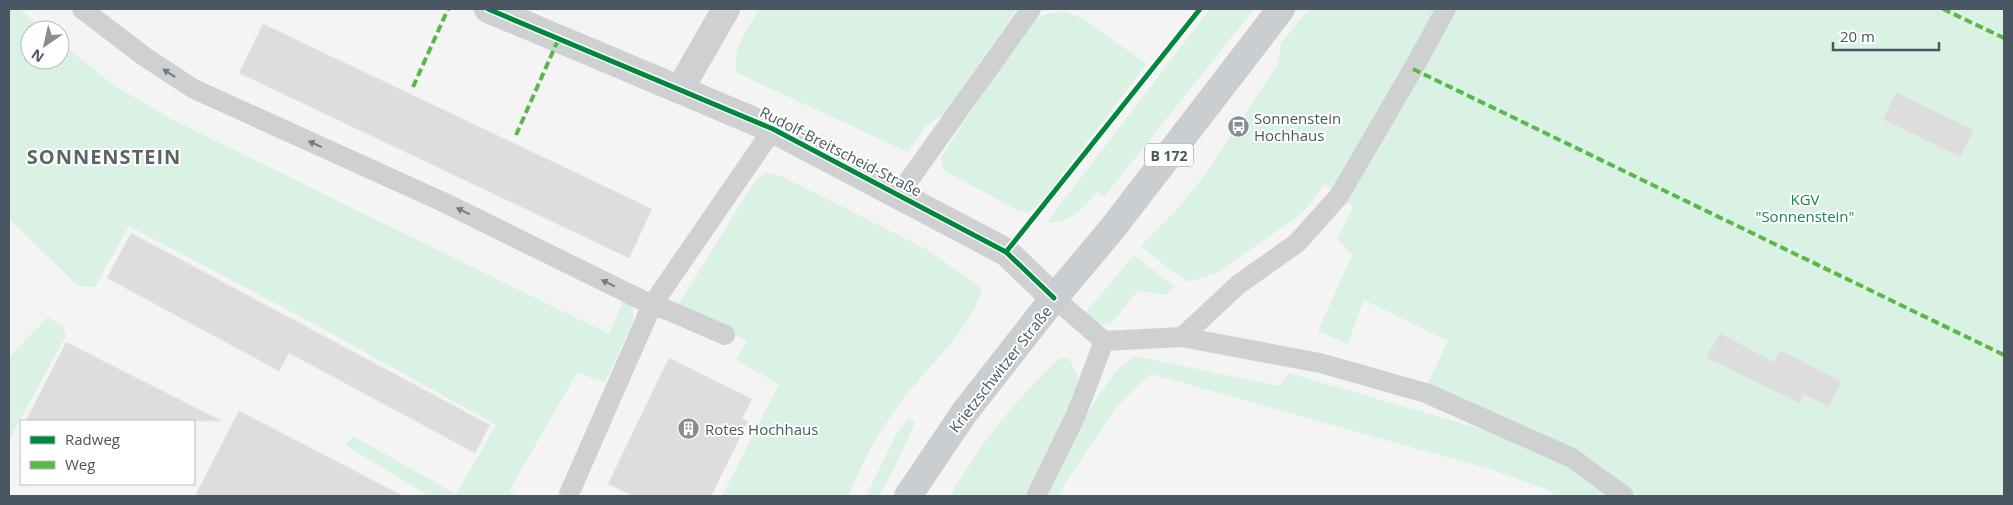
<svg xmlns="http://www.w3.org/2000/svg" width="2013" height="505" font-family="'Open Sans',sans-serif">
<style>
.green{fill:#d9f2e3}
.building{fill:#ddddde;stroke:#e5e6e7}
.lines{fill:none;stroke-linecap:round;stroke-linejoin:round}
.service{stroke:#ced0d2;stroke-width:20}
.minor{stroke:#ced0d2;stroke-width:28}
.primary{stroke:#caced1;stroke-width:28}
.quiet{stroke:#58b947;stroke-width:4;stroke-dasharray:8 4;stroke-linecap:butt}
.cycleway-casing{stroke:#fff;stroke-width:8}
.cycleway{stroke:#00873e;stroke-width:5}
.oneway{fill:#727b83}
.labels{text-anchor:middle;dominant-baseline:central;stroke-width:4;stroke-linejoin:round;paint-order:stroke}
.shield{fill:#fff;stroke:#808990;stroke-width:1}
.shield-label{font-size:14px;font-weight:bold;fill:#4a5661}
.poi-label{font-size:15px;fill:#4a5661;stroke:#fff;text-anchor:start}
.street-label{font-size:15px;fill:#4a5661;stroke:#fff}
.park-label{font-size:15px;fill:#17864f;stroke:#fff}
.district-label{font-size:20px;font-weight:bold;letter-spacing:1px;fill:#5f6368;stroke:#fff}
</style>
<rect width="100%" height="100%" fill="#f4f4f4"/>
<g class="green">
<polygon points="9,9 19,9 45,30 30,30 30,60 60,60 60,42 112,84 171,119 609,334 623,301 633,306 633,322 605,382 577,373 509,491 519,496 429,496 345,445 353,436 456,494 496,425 307,320 129,226 95,287 78,286 9,219"/>
<path d="M759,9H1017L944,114L927,125L908,152L737,73C731,49 748,29 759,9Z"/>
<path d="M1210,9H1254L1104,197L1097,191C1084,208 1070,224 1047,222Z"/>
<path d="M1309,9H2004V496H1637C1625,483 1610,474 1594,465C1541,432 1485,408 1427,385L1448,341L1364,300L1348,344L1318,331L1352,255L1337,239L1353,207L1325,184L1302,213L1219,272L1189,282L1165,266L1141,246L1179,207L1205,175L1278,64L1281,43Z"/>
<polygon points="1063,11 1082,18 1147,64 1037,207 1028,213 1019,211 943,170 941,157 1030,23 1040,16"/>
<path d="M765,172L783,177L926,249L978,285L982,292C968,329 937,358 912,388C886,419 863,458 849,496H722L779,384L736,360L747,341L678,305L753,184Z"/>
<path d="M1134,255L1175,287L1166,295L1138,291L1112,322L1103,325C1096,322 1090,319 1086,312Z"/>
<polygon points="48,317 63,327 66,336 9,440 9,357"/>
<polygon points="1135,356 1279,386 1289,373 1498,434 1568,463 1612,496 1557,496 1546,489 1486,468 1151,374 1117,406 1060,491 1060,496 1045,496 1094,402 1116,371"/>
<path d="M1060,358H1069L1078,376L1074,399L1024,496H950C978,445 1017,398 1060,358Z"/>
<polygon points="909,418 915,422 898,461 879,496 866,496 896,435"/>
</g>
<g class="building">
<polygon points="263,24 652,209 629,258 239,73"/>
<polygon points="1896,92 1974,130 1960,157 1883,119"/>
<polygon points="131,233 490,425 475,453 289,353 279,371 107,278"/>
<polygon points="1720,333 1774,362 1780,350 1842,382 1828,407 1804,394 1800,403 1706,358"/>
<polygon points="66,342 95,357 222,421 26,421"/>
<polygon points="669,358 752,399 742,419 748,421 711,496 633,496 608,484"/>
<polygon points="239,411 328,457 403,496 195,496"/>
</g>
<g class="lines">
<g class="service">
<polyline points="82,9 145,57 194,89 443,202 652,305 670,311 725,335"/>
<polyline points="899,194 1031,9"/>
<polyline points="1054,298 1104,341 1182,337 1320,363 1426,393 1572,458 1624,496"/>
<polyline points="1182,337 1239,284 1297,243 1339,196 1413,69 1446,9"/>
<polyline points="569,494 652,305 773,129"/>
<polyline points="1036,496 1076,415 1104,341"/>
</g>
<g class="minor">
<polyline points="488,9 773,129 1006,252 1054,298"/>
<polyline points="680,89 726,9"/>
</g>
<polyline class="primary" points="908,496 964,413 1054,298 1112,229 1281,9"/>
<g class="quiet">
<polyline points="1943,9 2004,38"/>
<polyline points="1413,69 2004,355"/>
<polyline points="413,87 448,9"/>
<polyline points="516,135 559,38"/>
</g>
<defs>
<g id="cycleway">
<polyline points="488,9 773,129 1006,252 1054,298"/>
<polyline points="1006,252 1200,9"/>
</g>
</defs>
<use href="#cycleway" class="cycleway-casing"/>
<use href="#cycleway" class="cycleway"/>
</g>
<defs><path id="oneway-solid" d="M-6-.8H1V-3.2L6.5 0L1 3.2V.8H-6Z" transform="scale(1.25)"/></defs>
<g class="oneway">
<use href="#oneway-solid" transform="translate(169 73) rotate(-147)"/>
<use href="#oneway-solid" transform="translate(315 144) rotate(-156)"/>
<use href="#oneway-solid" transform="translate(463 211) rotate(-154)"/>
<use href="#oneway-solid" transform="translate(608 283) rotate(-154)"/>
</g>
<defs>
<symbol id="bus-disc" viewBox="-11 -11 22 22"><circle r="9.5" fill="#868d94" stroke="#fff"/><path d="M-5-6H5V4H4V6H2V4H-2V6H-4V4H-5ZM-3.5-4V0h7V-4ZM-3.5 1.2v1.5H-2V1.2ZM2 1.2v1.5H3.5V1.2Z" fill="#fff"/></symbol>
<symbol id="building-disc" viewBox="-11 -11 22 22"><circle r="9.5" fill="#868d94" stroke="#fff"/><path d="M-4-6H4V6H1V3H-1V6H-4ZM-2.5-4.3h1.7v1.8h-1.7ZM.8-4.3h1.7v1.8H.8ZM-2.5-1h1.7V.8h-1.7ZM.8-1h1.7V.8H.8Z" fill="#fff"/></symbol>
</defs>
<g fill-rule="evenodd">
<use href="#bus-disc" x="1226" y="114" width="25" height="25"/>
<use href="#building-disc" x="676" y="416" width="25" height="25"/>
</g>
<g class="labels">
<rect class="shield" x="1145" y="143.5" width="48" height="23" rx="4"/>
<g class="shield-label">
<text x="1169" y="155">B 172</text>
</g>
<g class="poi-label">
<text x="1254" y="118">Sonnenstein<tspan x="1254" dy="17">Hochhaus</tspan></text>
<text x="705" y="429">Rotes Hochhaus</text>
</g>
<g class="street-label">
<text transform="translate(841 151) rotate(27)">Rudolf-Breitscheid-Straße</text>
<text transform="translate(1000 369) rotate(-52)">Krietzschwitzer Straße</text>
</g>
<g class="park-label">
<text x="1805" y="199">KGV<tspan x="1805" dy="17">"Sonnenstein"</tspan></text>
</g>
<g class="district-label">
<text x="104" y="156">SONNENSTEIN</text>
</g>
</g>
<rect width="2013" height="505" fill="none" stroke="#4a5661" stroke-width="20"/>
<rect x="20" y="420" width="175" height="65" fill="#ffffff" stroke="#b7bbc0"/>
<rect x="30" y="436" width="25" height="8" fill="#00873e" stroke="#b7bbc0"/>
<text x="65" y="445" font-size="15" fill="#4a5661">Radweg</text>
<rect x="30" y="461" width="25" height="8" fill="#58b947" stroke="#b7bbc0"/>
<text x="65" y="470" font-size="15" fill="#4a5661">Weg</text>
<g transform="translate(45 45) rotate(214)"><circle r="24" fill="#ffffff" stroke="#b7bbc0"/>
<path d="M0-4L9 19L0 12L-9 19Z" fill="#868d94"/>
<text y="-8" font-size="14" font-weight="bold" text-anchor="middle" fill="#4a5661">N</text>
</g>
<path d="M1833 42v8h106v-8" fill="none" stroke="#4a5661" stroke-width="2.5"/>
<text x="1840" y="42" font-size="15" fill="#4a5661" stroke="#ffffff" stroke-width="4" paint-order="stroke">20 m</text>
</svg>
